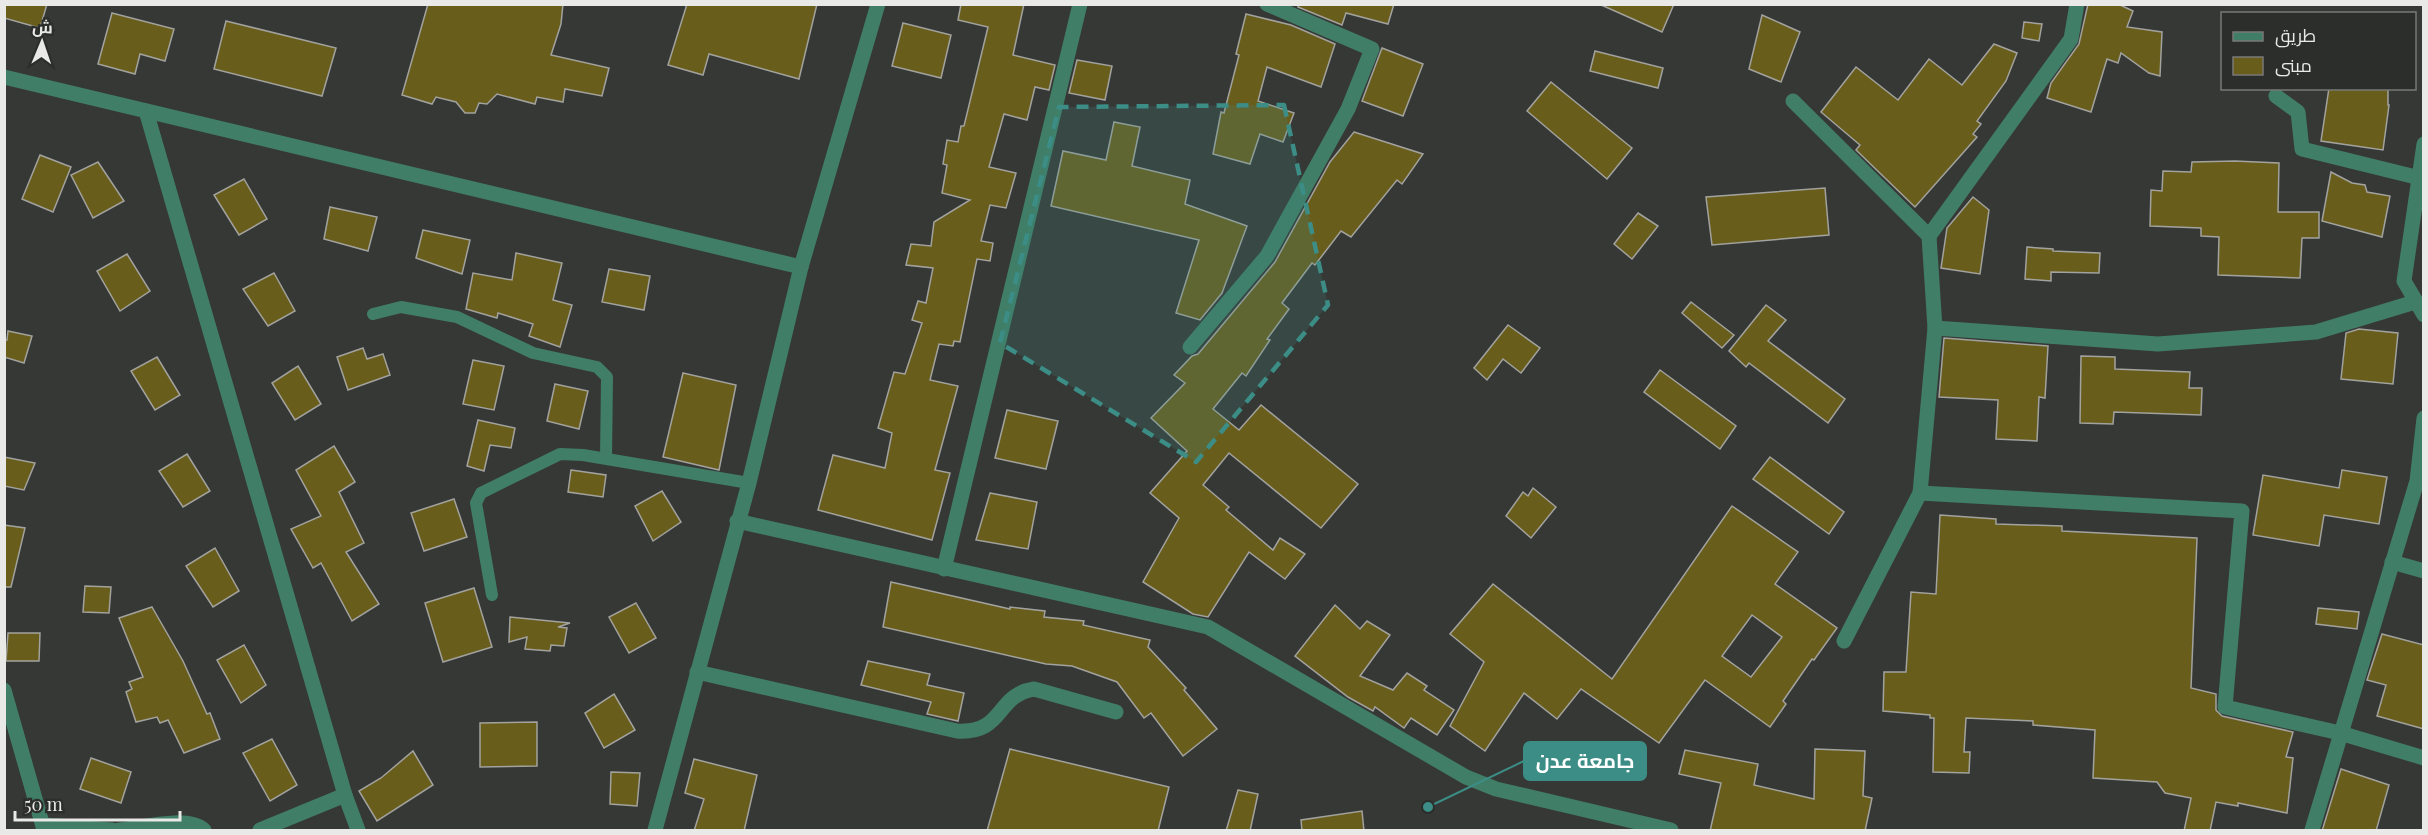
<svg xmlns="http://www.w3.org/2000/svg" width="2428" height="835" font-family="'Playfair Display',Cairo,serif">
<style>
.building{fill:#695d1c;stroke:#a2a29e;stroke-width:1.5;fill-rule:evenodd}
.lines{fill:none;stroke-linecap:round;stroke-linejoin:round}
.service{stroke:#407e67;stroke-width:12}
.minor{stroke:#407e67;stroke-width:15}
.marked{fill:#3b8d86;fill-opacity:0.2;stroke:#3b8d86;stroke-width:4.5;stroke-dasharray:12 8;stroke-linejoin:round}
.leader{fill:none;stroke:#3b8d86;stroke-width:2}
.callout-dot{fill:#3b8d86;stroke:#2c2e2b;stroke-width:2}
.callout{fill:#3b8d86;stroke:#3b8d86;stroke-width:2}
.callout-label{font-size:20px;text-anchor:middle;font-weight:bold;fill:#fff}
</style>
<rect width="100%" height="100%" fill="#363835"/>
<g class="building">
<polygon points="4,4 47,4 40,28 4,18"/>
<polygon points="428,4 563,4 561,24 551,55 609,68 602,96 565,89 563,102 537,97 535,104 497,94 487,104 479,103 475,113 465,113 456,102 436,97 432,104 402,95"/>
<polygon points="687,4 817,4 799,79 709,54 703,75 668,65"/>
<polygon points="961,4 1024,4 1013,55 1055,65 1049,90 1035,87 1027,120 1004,114 989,167 1016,173 1006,208 990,205 981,241 993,243 990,261 977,259 960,342 954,341 953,346 939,344 930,380 958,386 935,470 950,473 932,540 818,510 833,455 885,468 892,433 878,428 894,372 905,374 922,323 912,320 918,301 926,303 933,268 906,265 911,244 931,246 934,222 970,200 942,193 947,165 943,164 947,140 958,142 961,126 964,126 988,27 958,20"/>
<polygon points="1299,4 1394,4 1388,24 1346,13 1342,25 1298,7"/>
<polygon points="1599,4 1674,4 1662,32"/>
<polygon points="2088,4 2118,4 2133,11 2127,27 2162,32 2160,76 2149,73 2121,53 2118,63 2107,59 2091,112 2047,98 2051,83 2079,44"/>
<polygon points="112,13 174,29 165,61 140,54 135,74 98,64"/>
<polygon points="1246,14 1291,25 1335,44 1321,87 1267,67 1258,101 1294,113 1283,142 1260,134 1250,164 1213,154 1221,112 1224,113 1239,55 1236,54"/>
<polygon points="1762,15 1800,32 1781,82 1749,69"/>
<polygon points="226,21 336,48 322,96 214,69"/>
<polygon points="2024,22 2042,24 2039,41 2022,38"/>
<polygon points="903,23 951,35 941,78 892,66"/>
<polygon points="1994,44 2017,53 2006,81 1977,121 1981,124 1973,134 1977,137 1915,207 1856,150 1860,145 1821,112 1856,67 1898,100 1929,59 1962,85"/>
<polygon points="1382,48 1423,64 1403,116 1362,101"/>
<polygon points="1595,51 1663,68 1658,88 1590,71"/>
<polygon points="1077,60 1112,66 1105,100 1069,93"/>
<polygon points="1551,82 1632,148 1607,179 1527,111"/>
<polygon points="2329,88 2388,88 2388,105 2389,105 2383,150 2321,141"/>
<polygon points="1114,122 1140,127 1132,166 1190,180 1185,204 1247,226 1222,293 1200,320 1176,313 1199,240 1051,206 1063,151 1106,160"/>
<polygon points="1354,132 1423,154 1402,184 1397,180 1351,237 1341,231 1315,265 1312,263 1282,303 1289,309 1267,339 1270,340 1246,376 1242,373 1213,409 1239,430 1261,405 1358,484 1321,528 1229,453 1203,485 1229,507 1226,510 1273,550 1280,538 1305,554 1285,579 1249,552 1208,617 1193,614 1143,582 1179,518 1150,493 1187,451 1151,418 1185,383 1174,375 1192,356 1198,354 1275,262 1330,162"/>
<polygon points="40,155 71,167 53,212 22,199"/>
<polygon points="2235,161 2279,163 2278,212 2319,212 2319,238 2302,238 2300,278 2218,275 2219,237 2201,236 2201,228 2150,226 2151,190 2162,191 2163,171 2191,172 2192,162"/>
<polygon points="98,162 124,201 93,218 71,175"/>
<polygon points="2331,172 2352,183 2365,185 2367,192 2390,196 2382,237 2322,221"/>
<polygon points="244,179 267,219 239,235 214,195"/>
<polygon points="1825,188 1829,235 1712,245 1706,197"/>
<polygon points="1973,197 1989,210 1980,274 1941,268 1947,228"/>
<polygon points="330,207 377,217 368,251 324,239"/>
<polygon points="1638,213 1658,226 1632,259 1614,244"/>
<polygon points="423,230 470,240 462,274 416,258"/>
<polygon points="2027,247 2053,249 2053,251 2100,253 2099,273 2051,272 2051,281 2025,279"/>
<polygon points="516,253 562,263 553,300 572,305 560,347 529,336 533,324 498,313 497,318 466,309 473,273 512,280"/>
<polygon points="127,254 150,291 120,311 97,271"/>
<polygon points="609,269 650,276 644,310 602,302"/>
<polygon points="274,273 295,311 268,326 243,289"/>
<polygon points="1691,302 1734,335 1722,348 1682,313"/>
<polygon points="1766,305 1786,320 1768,341 1845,399 1828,423 1749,363 1746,367 1729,351"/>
<polygon points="1508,325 1540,348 1521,373 1503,359 1487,380 1474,368"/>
<polygon points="2359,329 2398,333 2393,384 2341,379 2346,333"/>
<polygon points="8,331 32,336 24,363 4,357 4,340 7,340"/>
<polygon points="1944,338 2048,346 2045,398 2039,397 2037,441 1996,439 1998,400 1939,397"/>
<polygon points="363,348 367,359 383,354 390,375 348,390 337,357"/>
<polygon points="2081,356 2115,357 2115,369 2190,372 2189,388 2202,388 2201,415 2114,412 2113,424 2080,423"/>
<polygon points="157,357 180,395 155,410 131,371"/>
<polygon points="473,360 504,366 494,410 463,404"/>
<polygon points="298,366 321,404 295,420 272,383"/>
<polygon points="1660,370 1736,426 1720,449 1644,392"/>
<polygon points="683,373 736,385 719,470 663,457"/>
<polygon points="555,384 588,391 579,429 547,421"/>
<polygon points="1007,410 1058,421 1046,469 995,458"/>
<polygon points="478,420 515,428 511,448 490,445 484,471 467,466"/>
<polygon points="334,446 355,482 339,492 364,543 346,552 379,604 352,621 321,563 313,568 291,529 321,516 296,470"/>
<polygon points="187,454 210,491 183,507 159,471"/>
<polygon points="4,457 35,463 24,490 4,486"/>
<polygon points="1770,457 1844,512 1829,534 1753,479"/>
<polygon points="571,470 606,475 603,497 568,492"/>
<polygon points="2342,470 2387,477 2379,524 2324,515 2319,546 2253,535 2263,475 2339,488"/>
<polygon points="1533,488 1556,507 1531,538 1506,516 1523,492 1528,496"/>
<polygon points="662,491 681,522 653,541 635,506"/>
<polygon points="990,493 1037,502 1028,549 976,540"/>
<polygon points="454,499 467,537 424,551 411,513"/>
<path d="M1732,506L1798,552L1775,584L1837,628L1814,660L1812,659L1783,701L1786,704L1770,727L1705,680L1659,743L1581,689L1557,719L1524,693L1485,751L1450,726L1484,662L1450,634L1493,584L1612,679ZM1752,615L1782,637L1751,677L1722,656Z"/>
<polygon points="1940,515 1996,519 1996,524 2062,526 2062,531 2197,538 2191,688 2216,694 2216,710 2222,716 2293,732 2286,757 2293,758 2287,813 2238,803 2238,806 2216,802 2210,831 2184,831 2191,798 2165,793 2157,782 2093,778 2095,730 2033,725 2033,721 1966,718 1964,752 1970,752 1969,773 1933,772 1934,718 1930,718 1930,715 1883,711 1884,672 1906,672 1911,592 1936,594"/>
<polygon points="4,525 25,528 11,587 4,587"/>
<polygon points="215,548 239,591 213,607 186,566"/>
<polygon points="891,582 1010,609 1010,607 1045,611 1044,617 1084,621 1083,625 1150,640 1148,647 1186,688 1184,690 1217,729 1183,756 1151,713 1144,718 1117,682 1072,666 1046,664 883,627"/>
<polygon points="85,586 111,587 109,613 83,612"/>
<polygon points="474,588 492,647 443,662 425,603"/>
<polygon points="636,603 656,638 629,653 609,617"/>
<polygon points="1335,605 1360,629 1367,621 1390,635 1360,676 1393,690 1407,673 1427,686 1424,690 1454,710 1437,735 1411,718 1404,728 1375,707 1373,711 1348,697 1295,656"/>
<polygon points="152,607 183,661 207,714 210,713 220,739 184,753 168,720 160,723 157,717 136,722 126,692 132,689 129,682 143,677 119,618"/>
<polygon points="2318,608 2359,612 2357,629 2316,624"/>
<polygon points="510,617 570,623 558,627 567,628 564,646 551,645 550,651 525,649 527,637 509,642"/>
<polygon points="8,633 40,633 39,661 6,661"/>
<polygon points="2382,634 2424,645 2424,729 2377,716 2386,685 2367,680"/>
<polygon points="244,645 266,685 241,703 217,660"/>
<polygon points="868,661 930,674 927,685 964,693 958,721 927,714 931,702 861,685"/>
<polygon points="614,694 635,730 604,748 585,713"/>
<polygon points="537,722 537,766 480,767 480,723"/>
<polygon points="272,739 297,785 270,801 243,753"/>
<polygon points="1010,749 1169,787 1158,831 987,831"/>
<polygon points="1815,749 1865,751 1863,796 1872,798 1865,831 1710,831 1721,783 1679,774 1685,750 1758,764 1754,785 1814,799"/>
<polygon points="413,751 433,785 377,821 359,791 381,778"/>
<polygon points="91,758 131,772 121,803 80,789"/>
<polygon points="694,759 757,775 744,831 694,831 704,799 685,793"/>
<polygon points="2341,769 2389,785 2376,831 2322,831"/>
<polygon points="611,772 640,773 637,806 610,804"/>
<polygon points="1238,790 1258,794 1250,831 1226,831"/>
<polygon points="1362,811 1364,831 1302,831 1301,820"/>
</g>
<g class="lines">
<g class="service">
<polyline points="373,314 401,307 457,317 533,353 597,367 607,377 606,458"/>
<polyline points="492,595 476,503 481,493 560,454 583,455 749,483"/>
</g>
<g class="minor">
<polyline points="4,77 801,267"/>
<polyline points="2276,96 2298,112 2302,149 2424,179"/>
<polyline points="1793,101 1929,236 1935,328 1920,493 1844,641"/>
<polyline points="146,111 345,795 358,830"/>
<polyline points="2424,144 2404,281 2424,315"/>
<polyline points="1929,236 2071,39 2077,4"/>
<polyline points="1935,328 2158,344 2316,332 2415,302"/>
<polyline points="1190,347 1267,256 1348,109 1372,49 1267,4"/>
<polyline points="1920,493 2242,511 2225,707 2340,733 2424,758"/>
<polyline points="737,521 1208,627 1466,777 1496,789 1671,830"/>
<polyline points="2392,562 2424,571"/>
<polyline points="944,569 1080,4"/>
<path d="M697,672L957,731C1005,734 995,695 1034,689L1116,712"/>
<polyline points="4,690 44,830"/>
<polyline points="43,825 112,830"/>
<path d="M119,830C141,828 187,815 204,830"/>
<polyline points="260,830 345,795"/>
<polyline points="655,830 749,483 801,267 878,4"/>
<polyline points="2312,830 2417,481 2424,418"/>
</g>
</g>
<path class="marked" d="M1284,105L1328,305L1196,462L1000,343L1059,107Z"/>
<path class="leader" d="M1428 807L1524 761"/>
<circle class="callout-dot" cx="1428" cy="807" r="6"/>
<rect class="callout" x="1524" y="742" width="122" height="38" rx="6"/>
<g class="callout-label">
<text x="1585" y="768">جامعة عدن</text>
</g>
<rect width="2428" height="835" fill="none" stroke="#e9eae8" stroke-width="12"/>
<rect x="2221" y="12" width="195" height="78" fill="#2c2e2b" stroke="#787977" stroke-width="1.5"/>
<rect x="2233" y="32" width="30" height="9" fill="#407e67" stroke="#787977" stroke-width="1.5"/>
<text x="2275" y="42" font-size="18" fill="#e9eae8">طريق</text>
<rect x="2233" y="57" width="30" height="18" fill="#695d1c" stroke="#787977" stroke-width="1.5"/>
<text x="2275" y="72" font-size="18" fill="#e9eae8">مبنى</text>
<g transform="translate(42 42) rotate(2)" stroke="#2c2e2b" stroke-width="4.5" paint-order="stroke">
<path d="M0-4.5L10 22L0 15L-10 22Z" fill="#e9eae8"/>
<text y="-9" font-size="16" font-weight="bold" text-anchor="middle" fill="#e9eae8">ش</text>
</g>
<path d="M15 811v9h165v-9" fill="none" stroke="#e9eae8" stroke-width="3"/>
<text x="24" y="811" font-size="18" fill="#e9eae8" stroke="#2c2e2b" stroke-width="4.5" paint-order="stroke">50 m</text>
</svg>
